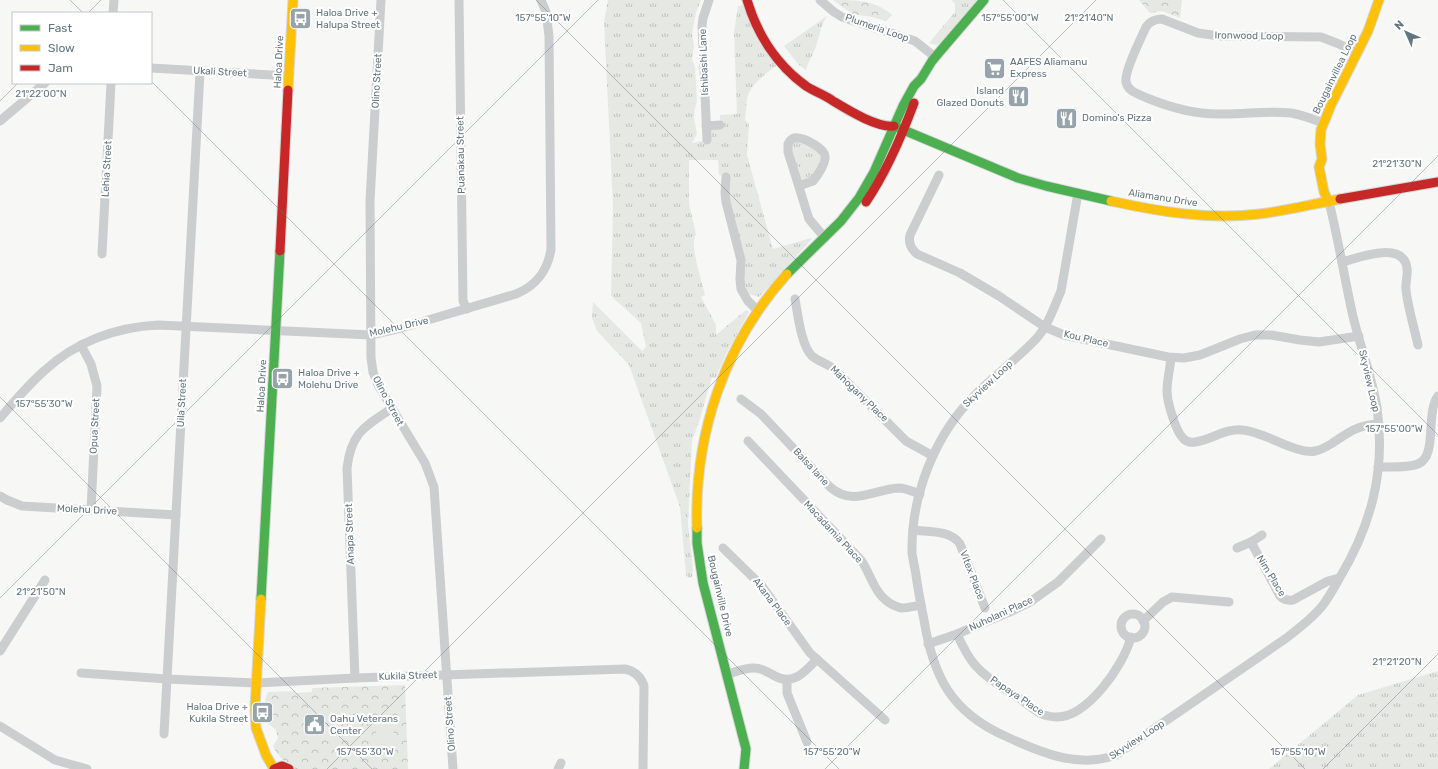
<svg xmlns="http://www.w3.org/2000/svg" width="1438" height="769" font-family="Rubik,sans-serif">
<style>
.grass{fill:url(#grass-tufts)}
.park{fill:url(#park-crowns)}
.garden{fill:#e6e9e3}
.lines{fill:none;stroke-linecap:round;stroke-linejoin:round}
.fast-casing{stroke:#d4d5d5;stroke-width:11}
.slow-casing{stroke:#d4d5d5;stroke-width:11}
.jam-casing{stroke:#d4d5d5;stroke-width:11}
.street{stroke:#cccdce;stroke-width:9}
.fast{stroke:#4caf50;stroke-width:9}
.slow{stroke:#ffc107;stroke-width:9}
.jam{stroke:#c62828;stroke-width:9}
.ticks{fill:none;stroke:#627681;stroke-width:1;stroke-opacity:0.45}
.labels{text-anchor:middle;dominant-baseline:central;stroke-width:4;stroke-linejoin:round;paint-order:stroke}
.poi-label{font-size:10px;fill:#627681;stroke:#fff;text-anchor:start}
.street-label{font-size:10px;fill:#627681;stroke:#fff}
.ticks-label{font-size:10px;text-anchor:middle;fill:#627681;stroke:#fff;stroke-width:4;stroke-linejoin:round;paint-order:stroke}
</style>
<defs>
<pattern id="grass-tufts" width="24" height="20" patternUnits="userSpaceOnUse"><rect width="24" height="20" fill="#e6e9e3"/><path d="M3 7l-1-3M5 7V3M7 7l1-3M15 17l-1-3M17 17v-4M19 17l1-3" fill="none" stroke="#bec1bd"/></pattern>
<pattern id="park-crowns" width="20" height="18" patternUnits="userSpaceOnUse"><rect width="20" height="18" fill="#e6e9e3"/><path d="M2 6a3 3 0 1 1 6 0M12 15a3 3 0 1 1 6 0" fill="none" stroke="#bec1bd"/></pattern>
</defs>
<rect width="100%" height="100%" fill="#f7f7f6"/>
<g class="grass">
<path d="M608,0H701L696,13L692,33L694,46L692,59L695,67L697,101L695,108L694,118L697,134L692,143L706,140V126L720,125V115L737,114L734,33L738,6L743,5L776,66C765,74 751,84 747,98C746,105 746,113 745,120L749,124L747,155L773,249L811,238L812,239L759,297L752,295L741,289L740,274L726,201V177L719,175L718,160H689V204L696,234C689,245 702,281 705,295L701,297L716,325V335L746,310L749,312L726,354L715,379L712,377L698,425L692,440L688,524L693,570L692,577L689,578L686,575L680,507L629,365L597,331L592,318L593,302L642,351L646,347L641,323L611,296L613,206L604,22Z"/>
<polygon points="951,0 977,0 940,43 936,45 929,43 955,12 955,4"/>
<path d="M827,16C820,26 820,36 816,46C813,56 809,59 806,70L799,65L784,46Z"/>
<polygon points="791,140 823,150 815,178 799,186 788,152"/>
<polygon points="1438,671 1438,769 1269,769 1358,695"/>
</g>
<g class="park">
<path d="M833,0C856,0 875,0 892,15L886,21L872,17L852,14Z"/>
<polygon points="1139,0 1182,0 1180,18 1162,11 1150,13"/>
<path d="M405,685L408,769H295C285,762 278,757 273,746L278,738L276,730L266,722C266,713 263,699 268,692L295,691V693L312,692V688Z"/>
</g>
<polygon class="garden" points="393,715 394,744 376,744 376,716"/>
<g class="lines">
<defs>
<g id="fast">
<polyline points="894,126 1018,178 1046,186 1111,201"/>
<polyline points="787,274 841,221 859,198 874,172 903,106 914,86 921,79 932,61 942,49 984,0"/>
<polyline points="697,528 697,543 703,583 746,749 744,769"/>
<polyline points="261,599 280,251"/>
</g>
<g id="slow">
<polyline points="288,90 293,0"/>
<path d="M1111,201C1160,212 1210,220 1259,214C1286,211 1313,204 1340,199"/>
<polyline points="1329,202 1324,192 1319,167 1322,159 1320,144 1321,130 1331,105 1368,31 1379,0"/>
<path d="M697,528C694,435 724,344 787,274"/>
<polyline points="261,599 255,708 256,728 266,755 274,769"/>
</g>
<g id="jam">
<path d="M747,0C757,34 777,65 806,86C815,92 825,95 833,101C848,110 877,128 894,126"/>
<polyline points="1340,199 1438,182"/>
<path d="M866,202C887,171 901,138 914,103"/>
<polyline points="280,251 288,90"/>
<polyline points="274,769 282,766 289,769"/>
</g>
</defs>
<use href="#fast" class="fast-casing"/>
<use href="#slow" class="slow-casing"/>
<use href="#jam" class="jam-casing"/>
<g class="street">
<polyline points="381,0 370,201 371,358 373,372 378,385 425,463 434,487 453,769"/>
<polyline points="459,0 463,301 467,309"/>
<polyline points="820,0 834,12 842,17 915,41 935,57"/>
<polyline points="113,13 114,0"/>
<polyline points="151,68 289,76"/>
<polyline points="0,121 45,83"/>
<path d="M1323,123C1313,119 1302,115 1291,113C1267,110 1242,115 1218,114C1193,114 1169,107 1147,98C1139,94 1128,92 1126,82C1124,72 1141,38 1146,27C1150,21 1155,19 1162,19L1198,33L1219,36L1321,37L1339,44L1357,53"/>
<polyline points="706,126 720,125"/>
<polyline points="707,140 702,26 703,18 709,0"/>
<path d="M939,175L910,235C908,243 911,249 917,254L960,273L999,296L1045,327L1064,335L1168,357L1184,358L1200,355L1240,339L1255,335H1271L1300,340L1319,342L1359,336"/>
<polyline points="726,177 725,193 726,202 741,260 740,279 741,289 748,301 758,311"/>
<path d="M799,186L813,181C818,175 826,163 825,156C825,149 805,138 798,138C793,137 790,140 788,144V152L809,219L825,238"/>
<path d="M1078,193L1061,291C1054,307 1048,326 1036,339C1017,359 995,375 976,394C935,434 911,495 912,553C913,560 915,568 916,575C918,590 921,605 924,620C933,676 951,712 1005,736C1039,752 1078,769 1116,755L1285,639C1298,629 1313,618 1323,605C1329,597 1334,588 1339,579C1371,526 1386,471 1377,408C1372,375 1359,344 1352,312C1344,275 1338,238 1329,202"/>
<polyline points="102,254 111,83"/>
<path d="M1342,262C1359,258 1403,240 1407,268C1408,276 1405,283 1406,290C1408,308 1414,327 1418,345"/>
<path d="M795,299C798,315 801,345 812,356C819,362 829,364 836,371L906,441L933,456"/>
<polyline points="81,345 91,364 97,386 91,510"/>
<path d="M1171,358C1170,369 1167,380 1167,391C1167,401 1175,429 1182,437C1185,441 1190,443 1195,442C1211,440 1226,428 1242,430C1264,431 1296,455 1315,451C1321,450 1326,447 1331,444C1348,433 1357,425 1378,424"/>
<path d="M741,399L761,414L830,487C853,507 874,489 899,488C906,488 913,492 920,494"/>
<path d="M0,418C14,402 28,385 44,371C75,342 116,327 158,325L371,335L401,328L516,294C536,286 548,270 551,249L549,36L546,12L541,0"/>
<path d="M748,441L861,560C872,576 874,595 893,605C896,606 899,608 902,608C908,608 915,606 921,605"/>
<path d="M1378,467C1389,467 1408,468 1418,464C1438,456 1425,414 1438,396"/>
<polyline points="0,496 7,500 22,506 176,515"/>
<path d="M913,530C929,532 951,530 960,544L985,608"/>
<path d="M1262,535L1251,542L1280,596C1284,600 1288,601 1293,600L1328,581L1339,578"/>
<polyline points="723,548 762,586 810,653 885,720"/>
<polyline points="1237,548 1251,542"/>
<circle cx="1133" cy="626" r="12"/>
<polyline points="1143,621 1163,602 1172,597 1229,602"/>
<path d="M957,634C962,645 967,656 975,665C987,679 1004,688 1019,698C1027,704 1035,711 1044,715C1048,716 1052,717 1056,717C1087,718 1124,665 1131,637"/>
<polyline points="928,644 957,634 1014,610 1030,602 1058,582 1101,539"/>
<polyline points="0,651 45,580"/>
<path d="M81,673L167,679L256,683L355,678L625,669C635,671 641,677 644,686L643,769"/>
<path d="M728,674C736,672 746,667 755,668C762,668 769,673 775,676C793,686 805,672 817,659"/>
<path d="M355,678L347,468C351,433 364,427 391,409"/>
<polyline points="787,680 787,693 807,742"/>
<polyline points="0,726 55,760 87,769"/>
<polyline points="164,734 200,72"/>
<polyline points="558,769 561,763"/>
</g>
<use href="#fast" class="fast"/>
<use href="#slow" class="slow"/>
<use href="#jam" class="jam"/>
</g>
<path class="ticks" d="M70,0L83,13M536,0L1305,769M1003,0L1438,435M88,13L101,0M151,81L839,769M0,101L18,83M0,397L372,769M0,598L598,0M327,769L1096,0M825,769L1438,156M1323,769L1438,654"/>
<defs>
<symbol id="bus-square" viewBox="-11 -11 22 22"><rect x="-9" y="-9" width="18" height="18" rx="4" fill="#96a3aa" stroke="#fff"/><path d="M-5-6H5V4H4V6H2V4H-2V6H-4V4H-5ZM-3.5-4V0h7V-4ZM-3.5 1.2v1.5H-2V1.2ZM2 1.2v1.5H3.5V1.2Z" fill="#fff"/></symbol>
<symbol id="supermarket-square" viewBox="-11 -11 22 22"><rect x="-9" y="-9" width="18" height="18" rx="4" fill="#96a3aa" stroke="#fff"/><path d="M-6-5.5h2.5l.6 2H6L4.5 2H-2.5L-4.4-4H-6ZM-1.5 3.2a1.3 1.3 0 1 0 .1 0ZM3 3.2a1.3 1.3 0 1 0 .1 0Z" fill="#fff"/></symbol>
<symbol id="restaurant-square" viewBox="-11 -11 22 22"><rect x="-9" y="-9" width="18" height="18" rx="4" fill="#96a3aa" stroke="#fff"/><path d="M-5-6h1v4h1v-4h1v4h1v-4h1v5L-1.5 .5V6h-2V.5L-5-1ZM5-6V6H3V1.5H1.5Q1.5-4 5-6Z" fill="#fff"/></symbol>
<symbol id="civic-square" viewBox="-11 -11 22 22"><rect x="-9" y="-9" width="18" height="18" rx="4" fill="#96a3aa" stroke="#fff"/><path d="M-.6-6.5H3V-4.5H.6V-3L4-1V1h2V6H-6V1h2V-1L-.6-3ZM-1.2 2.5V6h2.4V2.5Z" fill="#fff"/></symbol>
</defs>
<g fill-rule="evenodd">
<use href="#bus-square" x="288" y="6" width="25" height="25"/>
<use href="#supermarket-square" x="982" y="56" width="25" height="25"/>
<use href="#restaurant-square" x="1006" y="84" width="25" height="25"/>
<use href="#restaurant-square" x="1054" y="106" width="25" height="25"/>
<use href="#bus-square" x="270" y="366" width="25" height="25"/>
<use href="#bus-square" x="250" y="700" width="25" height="25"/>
<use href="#civic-square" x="302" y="712" width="25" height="25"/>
</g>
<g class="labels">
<g class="poi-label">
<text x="316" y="13">Haloa Drive +<tspan x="316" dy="12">Halupa Street</tspan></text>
<text x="1010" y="62">AAFES Aliamanu<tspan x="1010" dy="12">Express</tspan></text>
<text x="1004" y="91" text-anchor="end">Island<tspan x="1004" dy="12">Glazed Donuts</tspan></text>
<text x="1082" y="118">Domino's Pizza</text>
<text x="298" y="373">Haloa Drive +<tspan x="298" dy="12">Molehu Drive</tspan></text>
<text x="248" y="707" text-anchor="end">Haloa Drive +<tspan x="248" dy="12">Kukila Street</tspan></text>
<text x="330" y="719">Oahu Veterans<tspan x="330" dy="12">Center</tspan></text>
</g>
<g class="street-label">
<text transform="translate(877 28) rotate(19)">Plumeria Loop</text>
<text transform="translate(1249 36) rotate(1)">Ironwood Loop</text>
<text transform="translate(279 62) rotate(-87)">Haloa Drive</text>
<text transform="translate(704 62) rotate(-92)">Ishibashi Lane</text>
<text transform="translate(220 72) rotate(3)">Ukali Street</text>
<text transform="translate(1335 74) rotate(-64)">Bougainvillea Loop</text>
<text transform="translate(377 81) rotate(-87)">Olino Street</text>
<text transform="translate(461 155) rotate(-91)">Puanakau Street</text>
<text transform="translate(107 169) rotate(-87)">Lehia Street</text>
<text transform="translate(1163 198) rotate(9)">Aliamanu Drive</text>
<text transform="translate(399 327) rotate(-13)">Molehu Drive</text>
<text transform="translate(1086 339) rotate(13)">Kou Place</text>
<text transform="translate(1369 381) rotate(77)">Skyview Loop</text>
<text transform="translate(988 384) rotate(-43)">Skyview Loop</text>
<text transform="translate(262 386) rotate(-87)">Haloa Drive</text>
<text transform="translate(859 394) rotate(44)">Mahogany Place</text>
<text transform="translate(388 401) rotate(62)">Olino Street</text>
<text transform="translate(182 403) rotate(-87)">Uila Street</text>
<text transform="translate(95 426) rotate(-87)">Opua Street</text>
<text transform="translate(811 467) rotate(47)">Balsa lane</text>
<text transform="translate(87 510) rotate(3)">Molehu Drive</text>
<text transform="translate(833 532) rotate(47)">Macadamia Place</text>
<text transform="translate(350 534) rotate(-92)">Anapa Street</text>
<text transform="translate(972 575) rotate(69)">Vitex Place</text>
<text transform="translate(1271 576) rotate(59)">Nim Place</text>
<text transform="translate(720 596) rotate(77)">Bougainville Drive</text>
<text transform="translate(772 602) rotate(53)">Akana Place</text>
<text transform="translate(1001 614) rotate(-25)">Nuholani Place</text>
<text transform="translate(408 676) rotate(-2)">Kukila Street</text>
<text transform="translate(1017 696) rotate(34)">Papaya Place</text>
<text transform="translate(450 724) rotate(-94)">Olino Street</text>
<text transform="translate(1137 740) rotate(-33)">Skyview Loop</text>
</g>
</g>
<g class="ticks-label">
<text x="543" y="21">157°55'10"W</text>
<text x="1010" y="21">157°55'00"W</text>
<text x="1089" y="21">21°21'40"N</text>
<text x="41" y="97">21°22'00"N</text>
<text x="1397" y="167">21°21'30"N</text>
<text x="44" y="407">157°55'30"W</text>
<text x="1394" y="432">157°55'00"W</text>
<text x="41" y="595">21°21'50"N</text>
<text x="1397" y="665">21°21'20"N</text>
<text x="365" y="755">157°55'30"W</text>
<text x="832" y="755">157°55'20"W</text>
<text x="1298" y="755">157°55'10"W</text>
</g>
<rect x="12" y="12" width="140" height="72" fill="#ffffff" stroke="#c0c8cd"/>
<rect x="20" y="25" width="20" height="6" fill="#4caf50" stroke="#c0c8cd"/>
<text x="48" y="32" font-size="12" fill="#627681">Fast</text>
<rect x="20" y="45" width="20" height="6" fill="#ffc107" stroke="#c0c8cd"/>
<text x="48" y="52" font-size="12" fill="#627681">Slow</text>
<rect x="20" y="65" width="20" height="6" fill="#c62828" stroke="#c0c8cd"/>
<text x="48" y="72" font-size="12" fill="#627681">Jam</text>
<g transform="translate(1406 32) rotate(315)" stroke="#ffffff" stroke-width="3" paint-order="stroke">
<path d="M0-3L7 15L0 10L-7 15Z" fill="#627681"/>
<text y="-6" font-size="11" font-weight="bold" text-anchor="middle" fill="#627681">N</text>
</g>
</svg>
